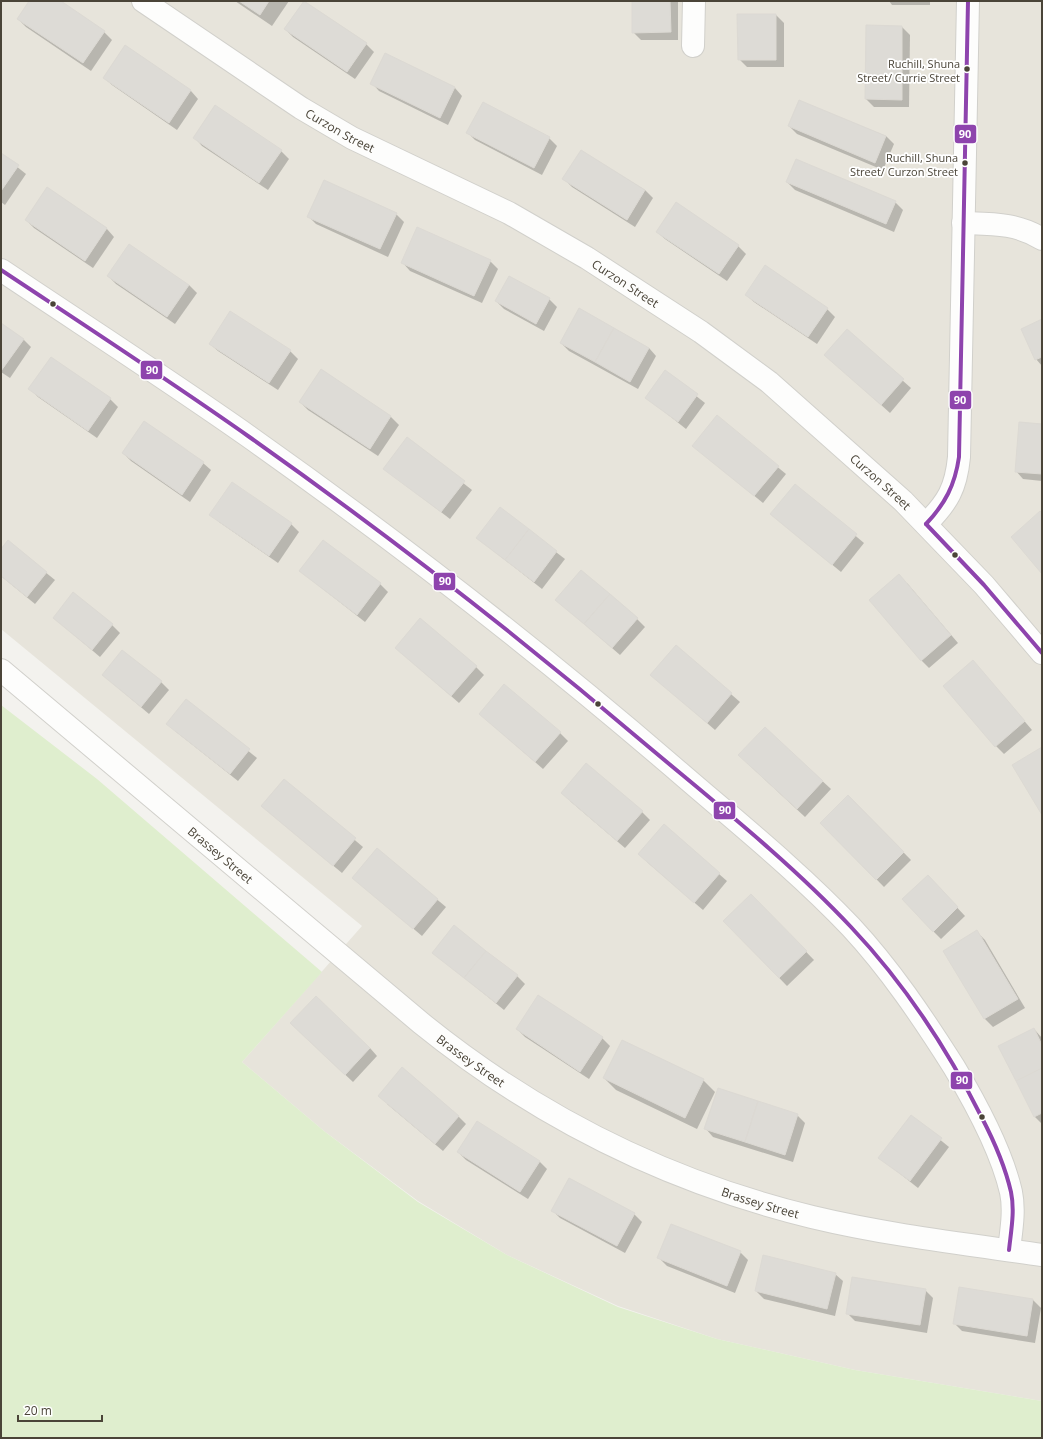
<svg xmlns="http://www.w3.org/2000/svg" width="1043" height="1439" font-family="'Open Sans',sans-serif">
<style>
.residential{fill:#e7e4db}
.green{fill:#dfeece}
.shadow{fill:#0003}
.building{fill:#dddbd6;stroke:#dcd9d3}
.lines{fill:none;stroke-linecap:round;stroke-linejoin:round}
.minor-casing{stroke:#d1d0cb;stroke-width:24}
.minor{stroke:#fdfdfc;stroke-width:22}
.bus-1-casing{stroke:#fff;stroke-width:7}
.bus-1{stroke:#8e44ad;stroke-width:4}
.bus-dot{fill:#4a4438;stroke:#fff;stroke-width:1.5}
.labels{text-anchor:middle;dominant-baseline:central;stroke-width:3.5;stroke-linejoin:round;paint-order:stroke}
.bus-label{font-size:11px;fill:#4a4438;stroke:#fff;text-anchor:end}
.street-label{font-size:12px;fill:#4a4438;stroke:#fff}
.line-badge{stroke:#fff;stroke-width:1.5}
.badge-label{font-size:11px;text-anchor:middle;font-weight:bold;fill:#fff}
</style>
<rect width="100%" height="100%" fill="#f3f2ee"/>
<polygon class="residential" points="1,1 1042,1 1042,1401 855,1370 717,1339 618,1306 507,1255 418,1201 324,1131 242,1062 362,926 1,629"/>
<polygon class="green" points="1,705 97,779 322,972 242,1062 324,1131 418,1202 507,1255 618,1307 717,1339 855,1370 1042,1401 1042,1438 1,1438"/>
<g class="shadow">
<polygon points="30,1 59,1 104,32 112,40 91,71 26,27 18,19"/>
<polygon points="235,1 289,1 272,26"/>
<polygon points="633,1 678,1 678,40 641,40 633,32"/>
<polygon points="889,1 930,1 930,5 892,5"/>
<polygon points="776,15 784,23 784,67 747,67 739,59"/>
<polygon points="902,27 910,35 909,107 874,107 866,99"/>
<polygon points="285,29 366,44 374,52 355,79 293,37"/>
<polygon points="386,55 455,88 462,96 448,125 379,91 372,83"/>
<polygon points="104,78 191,91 198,99 177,130 112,85"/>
<polygon points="799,101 886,136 894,144 883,170 797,134 789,126"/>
<polygon points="468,133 549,138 557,146 542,175 475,140"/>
<polygon points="195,138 281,151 289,159 268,190 202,146"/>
<polygon points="581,151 645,190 653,198 635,227 572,187 564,179"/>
<polygon points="1,154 26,174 5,205 1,202"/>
<polygon points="787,182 895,202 903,210 894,232 795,190"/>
<polygon points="48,189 107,229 114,237 93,268 34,228 26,220"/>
<polygon points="396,214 404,222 388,257 316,224 309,217"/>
<polygon points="657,232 738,246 746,254 727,281 665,239"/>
<polygon points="490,261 498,269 482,303 410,271 403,263"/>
<polygon points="108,276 189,285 197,293 175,324 116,284"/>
<polygon points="746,295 827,309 835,317 817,344 754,302"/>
<polygon points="549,299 557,307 544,331 504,309 496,301"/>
<polygon points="1042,320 1042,366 1036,359"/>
<polygon points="1,324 23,339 31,347 10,378 1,372"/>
<polygon points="847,331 911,388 890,413 826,355"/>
<polygon points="561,343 649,348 656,356 638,389 569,351"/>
<polygon points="210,344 290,351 298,359 278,390 218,351"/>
<polygon points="321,371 391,417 399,425 378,456 308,410 300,402"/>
<polygon points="666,372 705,403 686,429 647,398"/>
<polygon points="30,389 110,399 118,407 97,438 38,397"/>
<polygon points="717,417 786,474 763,503 702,453"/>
<polygon points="1042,425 1042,481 1023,479 1016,471"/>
<polygon points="407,439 472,490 450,519 385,469"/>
<polygon points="123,453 203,463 211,470 190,502 131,461"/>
<polygon points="795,485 864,543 841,572 771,514"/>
<polygon points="500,509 565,559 542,589 477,538"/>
<polygon points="211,514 291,524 299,532 278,563 219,522"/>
<polygon points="8,542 55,580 35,604 1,576 1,551"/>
<polygon points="300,571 380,584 388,592 365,622"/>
<polygon points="907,583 958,643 929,668 921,660"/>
<polygon points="565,607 637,619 645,627 620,655"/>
<polygon points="54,618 112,625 120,633 100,657"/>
<polygon points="676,646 740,702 715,730 660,682"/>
<polygon points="404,655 476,667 484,675 459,703"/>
<polygon points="973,661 1032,730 1004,754 996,746"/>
<polygon points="103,675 161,682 169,690 149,714"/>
<polygon points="186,700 257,758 238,781 175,731"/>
<polygon points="488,721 560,733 568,741 543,769"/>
<polygon points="765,728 831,789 805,817 747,763"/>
<polygon points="284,780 363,847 342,873 262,806"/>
<polygon points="848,796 911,860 884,887 821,823"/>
<polygon points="570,801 642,812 650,820 625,848"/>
<polygon points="664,826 727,881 703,910 647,862"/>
<polygon points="378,850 446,907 422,936 354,878"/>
<polygon points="935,884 965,916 941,939 933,931"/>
<polygon points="751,895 814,960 787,986 724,921"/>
<polygon points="977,932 985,940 1025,1008 993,1027 985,1019 945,951"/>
<polygon points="434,953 517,976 525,984 504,1010"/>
<polygon points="539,996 602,1038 610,1046 589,1079 525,1037 517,1029"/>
<polygon points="1034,1029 1042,1038 1042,1124 1035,1117"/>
<polygon points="299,1031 370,1048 377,1056 353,1082"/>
<polygon points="604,1078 703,1080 715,1092 697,1129 616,1090"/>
<polygon points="387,1104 458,1116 466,1124 443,1151"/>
<polygon points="797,1115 805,1123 793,1162 713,1137 706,1129"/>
<polygon points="911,1116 949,1147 918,1188 880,1158"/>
<polygon points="458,1152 539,1161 547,1169 528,1199 466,1160"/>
<polygon points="553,1211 634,1214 642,1222 625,1253 560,1218"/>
<polygon points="740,1252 748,1260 735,1293 667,1266 659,1258"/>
<polygon points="835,1274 843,1281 835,1316 764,1299 756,1291"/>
<polygon points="960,1288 1033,1300 1041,1308 1035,1343 962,1331 955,1324"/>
<polygon points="925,1290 933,1298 927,1333 855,1321 847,1313"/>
</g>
<g class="building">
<polygon points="29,1 61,1 105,31 83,63 17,19"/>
<polygon points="239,1 269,1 260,15"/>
<polygon points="304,1 367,43 347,72 284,29"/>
<polygon points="632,1 670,1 671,32 632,33"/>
<polygon points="737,14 776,14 776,60 738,60"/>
<polygon points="866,25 902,26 902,100 865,99"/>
<polygon points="125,45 191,90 169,123 103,78"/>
<polygon points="385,53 455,87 440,118 370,84"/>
<polygon points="799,100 886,136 875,163 788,126"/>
<polygon points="483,102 550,137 534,168 466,133"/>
<polygon points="215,105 282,150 259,183 193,138"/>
<polygon points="581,150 645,190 627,220 562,179"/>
<polygon points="1,153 19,165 1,191"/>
<polygon points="796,159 896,201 886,224 786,182"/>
<polygon points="324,180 397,213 380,249 307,217"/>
<polygon points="47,187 107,228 85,261 25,220"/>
<polygon points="676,202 739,245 719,274 656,232"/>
<polygon points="417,227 491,260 474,296 401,263"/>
<polygon points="129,244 189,285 167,317 107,276"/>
<polygon points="765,265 828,308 808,337 745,295"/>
<polygon points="509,276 550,298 536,324 495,301"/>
<polygon points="579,308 614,328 595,362 560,343"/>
<polygon points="230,311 291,350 269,383 209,344"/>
<polygon points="1042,319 1042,357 1035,360 1021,329"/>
<polygon points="1,323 24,339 1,371"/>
<polygon points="614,328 649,348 630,382 595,362"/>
<polygon points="847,329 904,379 881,405 824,355"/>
<polygon points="51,357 111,398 88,431 28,389"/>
<polygon points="321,369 391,416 370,449 299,402"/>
<polygon points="665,370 698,394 678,422 645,398"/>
<polygon points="717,415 779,466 754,496 692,446"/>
<polygon points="144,421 204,462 182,495 122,453"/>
<polygon points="1019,422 1042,424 1042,474 1015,472"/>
<polygon points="407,437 465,481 441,512 383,469"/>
<polygon points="232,482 292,523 269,556 209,515"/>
<polygon points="795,484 857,534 832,565 770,514"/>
<polygon points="500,507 529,529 505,560 476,538"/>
<polygon points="1040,511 1042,513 1042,574 1011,537"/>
<polygon points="529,529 557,551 534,582 505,560"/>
<polygon points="8,540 47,572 27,597 1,576 1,549"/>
<polygon points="323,540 381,583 357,615 299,571"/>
<polygon points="581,570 610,594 584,624 555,600"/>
<polygon points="899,574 951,635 921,661 869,600"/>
<polygon points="73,592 113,624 92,650 53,618"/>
<polygon points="610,594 638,618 612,648 584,624"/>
<polygon points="420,618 477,666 451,696 395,648"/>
<polygon points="676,645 732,693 707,723 650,675"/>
<polygon points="122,650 162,681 141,707 102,675"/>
<polygon points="973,660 1025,721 995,747 943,686"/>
<polygon points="504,684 561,732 535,762 479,714"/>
<polygon points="186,699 250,749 230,774 166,724"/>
<polygon points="765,727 823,781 797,809 738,755"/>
<polygon points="1042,747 1042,815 1012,765"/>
<polygon points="586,763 643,811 617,841 561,793"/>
<polygon points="284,779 356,838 333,866 261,806"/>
<polygon points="848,795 904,852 876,880 820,823"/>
<polygon points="664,824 720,873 694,903 638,854"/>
<polygon points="377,848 438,899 413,929 352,878"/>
<polygon points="928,875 958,907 933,932 902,899"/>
<polygon points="751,894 807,951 779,978 723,921"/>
<polygon points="454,925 486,951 464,978 432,953"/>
<polygon points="977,930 1018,999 984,1019 943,951"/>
<polygon points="486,951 518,975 496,1003 464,978"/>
<polygon points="538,995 603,1037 580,1072 516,1029"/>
<polygon points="316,996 370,1048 345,1075 290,1023"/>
<polygon points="1034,1028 1042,1045 1042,1068 1016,1081 998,1046"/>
<polygon points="622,1040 704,1079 685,1118 603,1078"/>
<polygon points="402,1067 459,1116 435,1144 378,1096"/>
<polygon points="1042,1068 1042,1113 1034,1117 1016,1081"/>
<polygon points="718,1088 758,1101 745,1142 704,1129"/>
<polygon points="758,1101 798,1114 785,1155 745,1142"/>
<polygon points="911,1115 942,1138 910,1181 878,1158"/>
<polygon points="477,1121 540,1161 520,1192 457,1152"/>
<polygon points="569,1178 635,1213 617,1246 551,1211"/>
<polygon points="671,1224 741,1251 727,1286 657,1258"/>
<polygon points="763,1255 836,1273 827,1309 755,1291"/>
<polygon points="852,1277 926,1289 920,1325 846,1314"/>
<polygon points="959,1287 1033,1299 1027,1336 953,1324"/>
</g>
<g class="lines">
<defs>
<g id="minor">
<path id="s1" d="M143,1L301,108L352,138L509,213L587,258L701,332L769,382L903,501L984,585L1042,653"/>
<polyline points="693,46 694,1"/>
<path d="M963,223C992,224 1017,223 1042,239"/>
<path d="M1,270C83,325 167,379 248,436C395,540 536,649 672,766C733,819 796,869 851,927C890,969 923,1018 954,1067C975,1102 1002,1153 1011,1192C1015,1211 1011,1232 1009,1250"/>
<path d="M926,524C948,502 956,488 959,457L968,1"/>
<path id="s2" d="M1,670L421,1023C536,1116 668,1182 812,1217C887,1235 965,1244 1042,1255"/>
</g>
</defs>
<use href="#minor" class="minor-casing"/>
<use href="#minor" class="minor"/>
<defs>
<g id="bus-1">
<path d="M1,270C84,325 167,379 248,436C387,534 521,638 650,748C718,805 790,862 851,927C903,982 948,1050 982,1118C994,1141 1005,1166 1011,1192C1015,1211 1011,1231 1009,1250"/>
<path d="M926,524C945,504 955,485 959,457L968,1"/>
<polyline points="926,524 984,585 1042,653"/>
</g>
</defs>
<use href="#bus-1" class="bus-1-casing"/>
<use href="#bus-1" class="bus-1"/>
</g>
<g class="bus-dot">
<circle cx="967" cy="69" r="3.5"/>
<circle cx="965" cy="163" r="3.5"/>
<circle cx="53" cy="304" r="3.5"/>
<circle cx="955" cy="555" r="3.5"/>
<circle cx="598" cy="704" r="3.5"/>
<circle cx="982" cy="1117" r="3.5"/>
</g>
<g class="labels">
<g class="bus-label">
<text x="960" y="63">Ruchill, Shuna<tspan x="960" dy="14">Street/ Currie Street</tspan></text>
<text x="958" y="157">Ruchill, Shuna<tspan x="958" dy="14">Street/ Curzon Street</tspan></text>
</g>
<g class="street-label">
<text stroke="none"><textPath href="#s1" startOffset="236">Curzon Street</textPath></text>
<text stroke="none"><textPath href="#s1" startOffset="560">Curzon Street</textPath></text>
<text stroke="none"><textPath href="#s1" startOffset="884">Curzon Street</textPath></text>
<text stroke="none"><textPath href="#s2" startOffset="287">Brassey Street</textPath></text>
<text stroke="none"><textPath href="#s2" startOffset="611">Brassey Street</textPath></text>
<text stroke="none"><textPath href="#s2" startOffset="935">Brassey Street</textPath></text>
</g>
</g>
<g class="line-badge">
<rect x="954" y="124" width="23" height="20" rx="4" fill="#8e44ad"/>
<rect x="140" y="360" width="23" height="20" rx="4" fill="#8e44ad"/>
<rect x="949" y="390" width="23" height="20" rx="4" fill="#8e44ad"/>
<rect x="433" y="572" width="23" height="19" rx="4" fill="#8e44ad"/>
<rect x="713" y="801" width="23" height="19" rx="4" fill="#8e44ad"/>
<rect x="950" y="1071" width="23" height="19" rx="4" fill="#8e44ad"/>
</g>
<g class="badge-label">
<text x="965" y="138">90</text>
<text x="152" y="374">90</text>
<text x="960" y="404">90</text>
<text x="445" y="585">90</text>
<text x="725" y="814">90</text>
<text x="962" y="1084">90</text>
</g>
<rect width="1043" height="1439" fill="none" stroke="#4a4438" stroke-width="4"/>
<path d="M18 1415v6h84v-6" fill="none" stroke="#4a4438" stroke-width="2"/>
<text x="24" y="1415" font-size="12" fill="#4a4438" stroke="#ffffff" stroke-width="3" paint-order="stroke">20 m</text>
</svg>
